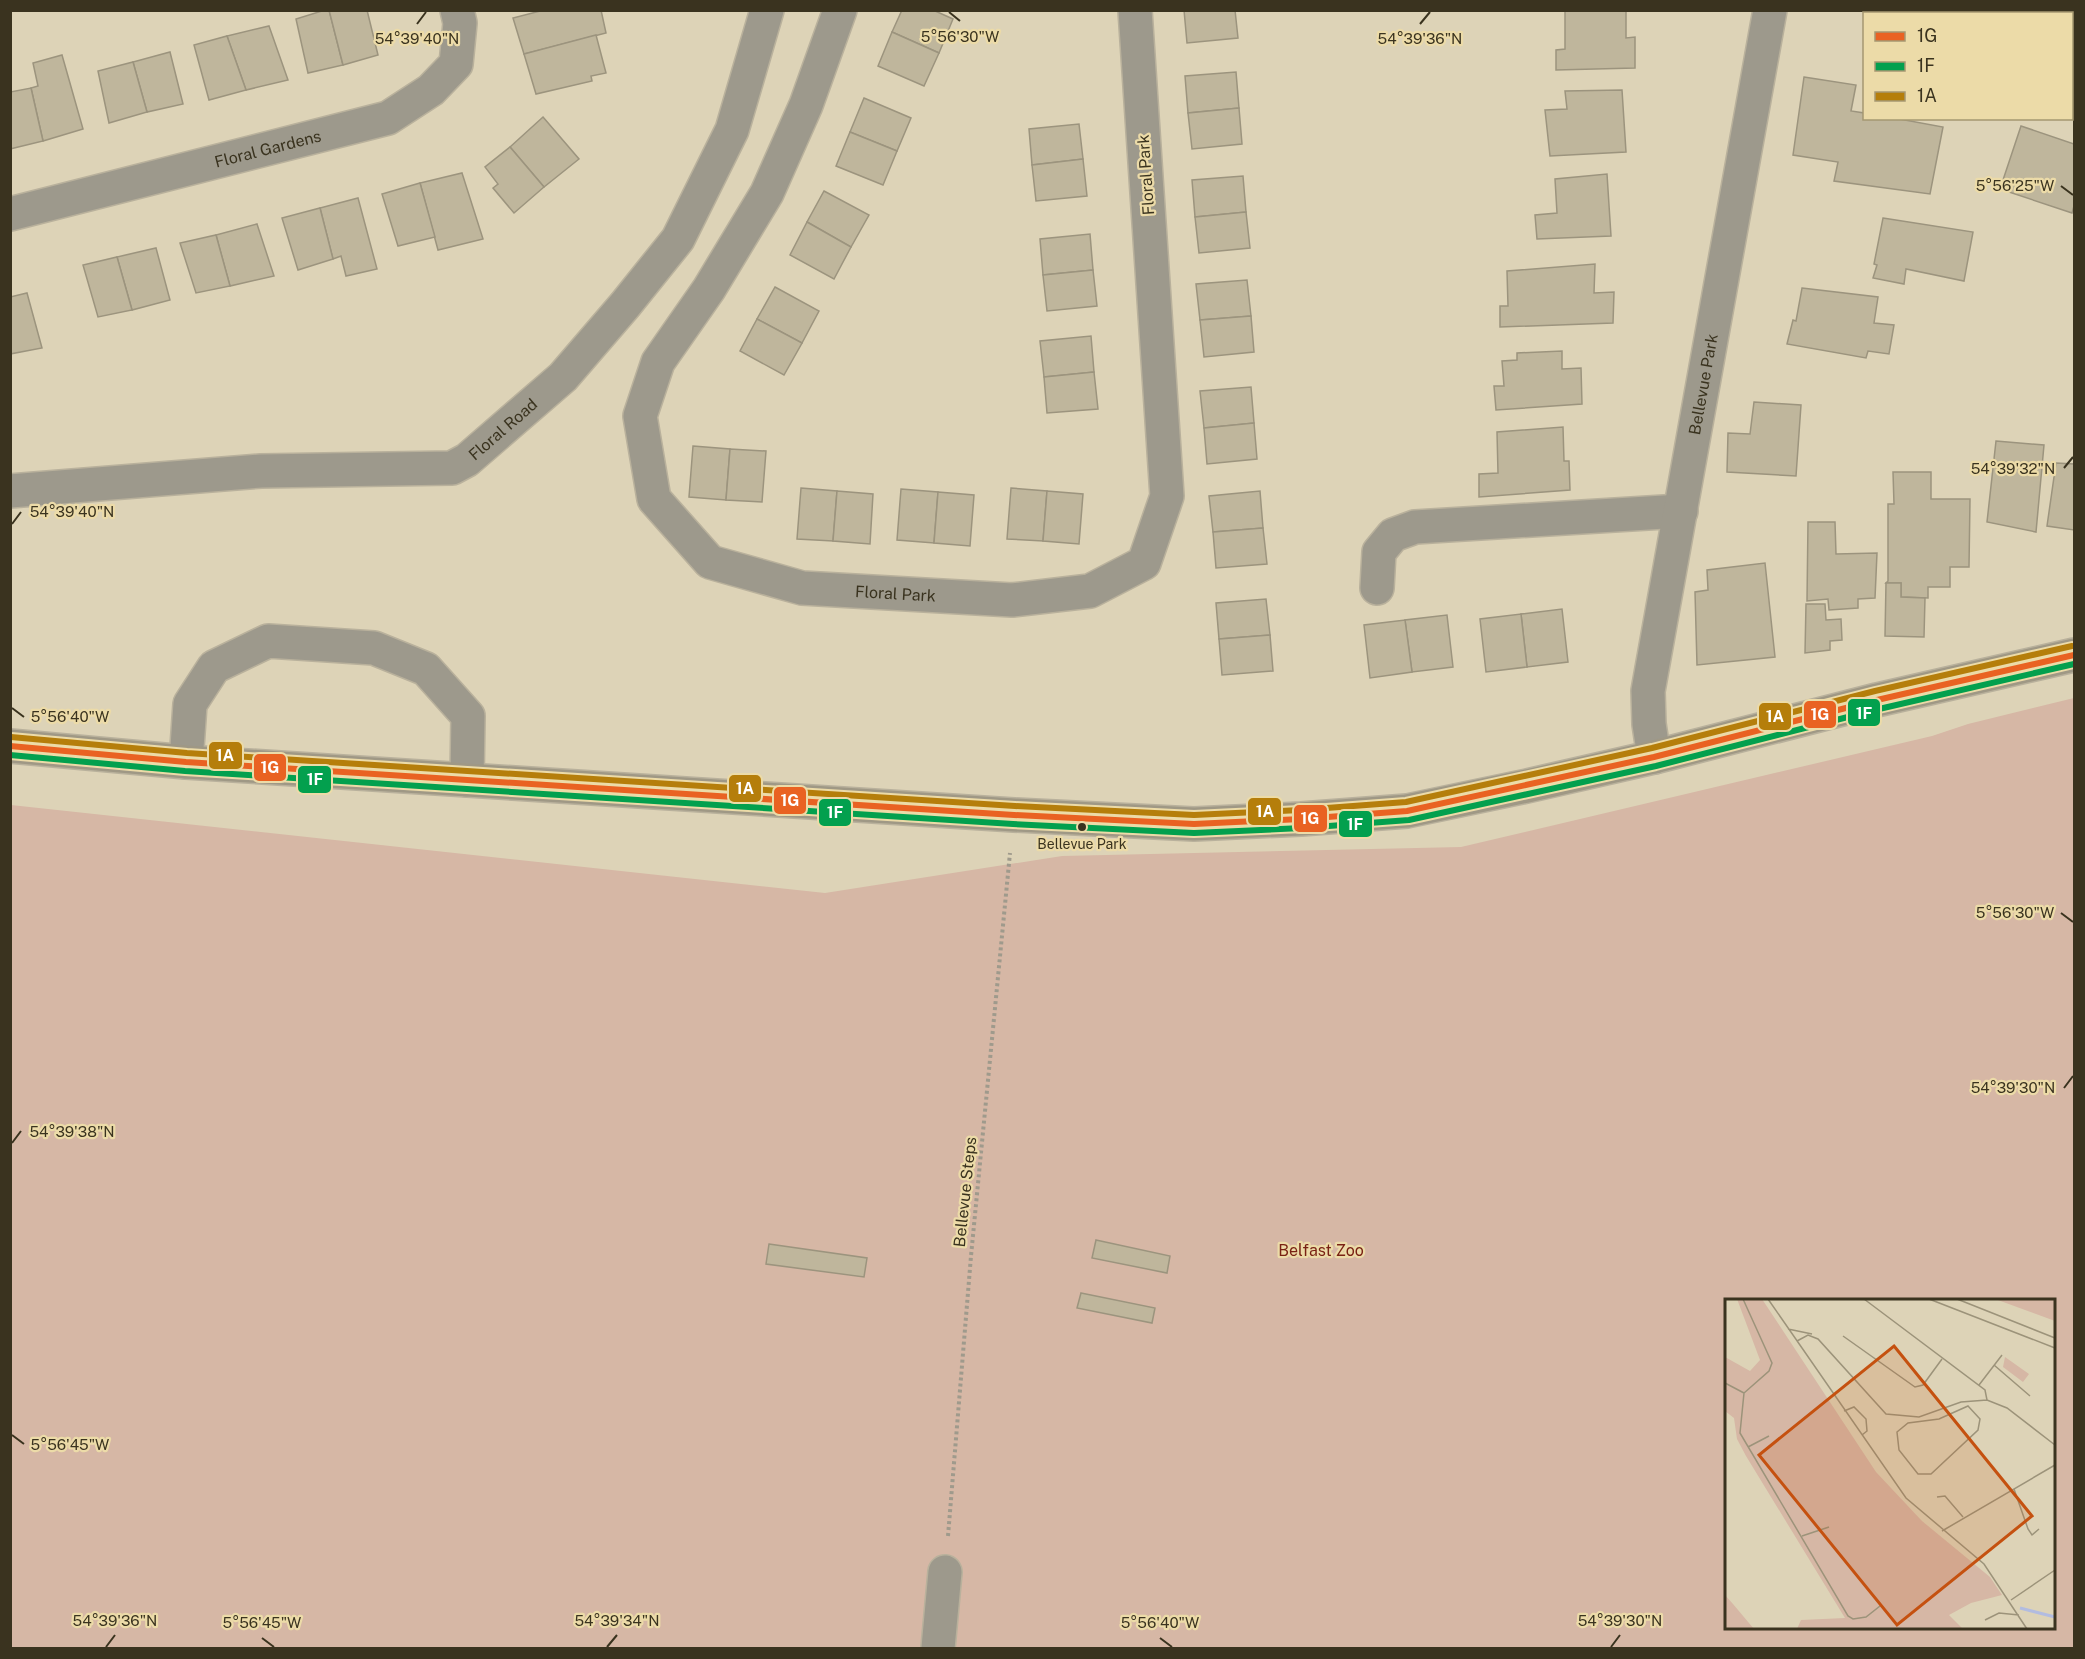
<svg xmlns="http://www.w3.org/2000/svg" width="2085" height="1659" font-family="'Public Sans',sans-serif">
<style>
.green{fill:#d6b7a5;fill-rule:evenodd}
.building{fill:#bfb69c;stroke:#9c947e;stroke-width:1.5}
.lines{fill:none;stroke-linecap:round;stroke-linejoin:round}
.minor-casing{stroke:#b9b19c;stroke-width:36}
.major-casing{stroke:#b9b19c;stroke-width:36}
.path{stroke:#9f9a8c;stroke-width:4;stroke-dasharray:3 3;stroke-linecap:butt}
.minor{stroke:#9d998c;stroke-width:33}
.major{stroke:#9f9885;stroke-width:33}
.bus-1-casing{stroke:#ecdba8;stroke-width:10}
.bus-2-casing{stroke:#ecdba8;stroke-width:10}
.bus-3-casing{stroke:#ecdba8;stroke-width:10}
.bus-1{stroke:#e96222;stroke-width:6}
.bus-2{stroke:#03a04e;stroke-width:6}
.bus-3{stroke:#b57e0b;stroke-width:6}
.ticks{fill:none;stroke:#3a331f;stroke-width:2}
.bus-dot{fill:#3a331f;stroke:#ecdba8;stroke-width:2}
.labels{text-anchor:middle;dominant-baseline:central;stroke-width:4.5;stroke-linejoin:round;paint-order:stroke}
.bus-label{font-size:14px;fill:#3a331f;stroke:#ecdba8}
.street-label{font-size:16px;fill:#3a331f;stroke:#ecdba8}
.park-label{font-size:16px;fill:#792214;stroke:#ecdba8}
.inset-river{fill:none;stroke:#b2bce0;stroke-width:3}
.inset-road{fill:none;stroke:#9c937a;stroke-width:1.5}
.view{fill:#c55110;fill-opacity:0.15;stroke:#c55110;stroke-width:3}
.inset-edge{fill:none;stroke:#3a331f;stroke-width:3}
.ticks-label{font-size:15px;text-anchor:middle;fill:#3a331f;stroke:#ecdba8;stroke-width:4.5;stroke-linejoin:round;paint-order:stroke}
.line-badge{stroke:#ecdba8;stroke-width:2}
.badge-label{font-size:16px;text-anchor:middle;font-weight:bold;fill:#fff}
</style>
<rect width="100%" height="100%" fill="#ddd3b7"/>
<path class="green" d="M2074,698V1648H11V805L825,893L1062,856L1461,847L1932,736L1968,724ZM1726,1300H2054V1628H1726Z"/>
<g class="building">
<polygon points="325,10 329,10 343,65 308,73 296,19"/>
<polygon points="329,10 367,10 378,55 343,65"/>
<polygon points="544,10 601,10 606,33 524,54 513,18"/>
<polygon points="902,10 933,10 953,19 939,53 892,32"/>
<polygon points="1184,10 1235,10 1238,38 1187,43"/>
<polygon points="1565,10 1626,10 1626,38 1635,37 1635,68 1556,70 1556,50 1565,49"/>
<polygon points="269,26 288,80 246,90 227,36"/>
<polygon points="892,32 939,53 924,86 878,66"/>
<polygon points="596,35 606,73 591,76 592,81 536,94 524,54"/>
<polygon points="227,36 246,90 209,100 194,45"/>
<polygon points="170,52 183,104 147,112 133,62"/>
<polygon points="62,55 83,129 43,141 31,88 38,86 33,63"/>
<polygon points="133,62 147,112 109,123 98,71"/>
<polygon points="1236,72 1239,108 1188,113 1185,76"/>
<polygon points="1804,77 1856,85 1851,111 1864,113 1864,118 1894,118 1943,127 1930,194 1834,181 1838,162 1793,155"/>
<polygon points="31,88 43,141 10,149 10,92"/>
<polygon points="1622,90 1626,152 1550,156 1545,110 1567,109 1565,91"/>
<polygon points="864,98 911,118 897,151 850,132"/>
<polygon points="1239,108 1242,144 1192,149 1188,113"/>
<polygon points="543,117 579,159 544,187 510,147"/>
<polygon points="1079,124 1083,159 1032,165 1029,129"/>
<polygon points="2021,126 2074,144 2074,206 2072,213 2000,189"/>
<polygon points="850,132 897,151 883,185 836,166"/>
<polygon points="510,147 544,187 514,213 493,188 498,184 485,167"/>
<polygon points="1083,159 1087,196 1036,201 1032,165"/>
<polygon points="462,173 483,239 438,250 420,183"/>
<polygon points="1607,174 1611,236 1537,239 1535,215 1557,213 1555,179"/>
<polygon points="1243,176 1246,212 1195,217 1192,180"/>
<polygon points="420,183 435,237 398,246 382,194"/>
<polygon points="824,191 869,215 851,247 807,222"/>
<polygon points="358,198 377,269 346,276 341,256 333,259 320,208"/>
<polygon points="320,208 333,259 298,270 282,218"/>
<polygon points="1246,212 1250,248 1199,253 1195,217"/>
<polygon points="1883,218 1973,232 1964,281 1906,269 1904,284 1873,278 1877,265 1874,264"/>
<polygon points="807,222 851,247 834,279 790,255"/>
<polygon points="257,224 274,276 230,286 216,235"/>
<polygon points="1090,234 1093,270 1043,275 1040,239"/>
<polygon points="216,235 230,286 196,293 180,243"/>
<polygon points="156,248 170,300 132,310 117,257"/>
<polygon points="117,257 132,310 98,317 83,265"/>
<polygon points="1595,264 1594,293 1614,292 1613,323 1500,327 1500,306 1508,306 1507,271"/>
<polygon points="1093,270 1097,306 1047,311 1043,275"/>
<polygon points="1247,280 1251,316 1200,320 1196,284"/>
<polygon points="775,287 819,311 802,343 757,319"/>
<polygon points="1802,288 1878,297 1874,323 1894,325 1889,354 1868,351 1866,358 1787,344 1793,320 1796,321"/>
<polygon points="27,293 42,348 10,354 10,297"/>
<polygon points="1251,316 1254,352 1204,357 1200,320"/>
<polygon points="757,319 802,343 784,375 740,351"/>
<polygon points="1091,336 1094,372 1044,377 1040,341"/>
<polygon points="1562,351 1562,369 1581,368 1582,404 1496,410 1494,386 1504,386 1502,361 1517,360 1517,353"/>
<polygon points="1094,372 1098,409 1047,413 1044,377"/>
<polygon points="1251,387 1254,423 1204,428 1200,391"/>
<polygon points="1754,402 1801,405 1796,476 1727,472 1728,433 1750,434"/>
<polygon points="1254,423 1257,459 1207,464 1204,428"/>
<polygon points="1563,427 1564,461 1569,461 1570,490 1479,497 1479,474 1498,473 1497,432"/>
<polygon points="1996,441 2044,445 2036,532 1987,522"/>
<polygon points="693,446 730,449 726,500 689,497"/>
<polygon points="730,449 766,451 762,502 726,500"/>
<polygon points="2056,463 2074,464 2074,530 2047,526"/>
<polygon points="1893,472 1931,472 1931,499 1970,499 1969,567 1950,567 1950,587 1928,587 1928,598 1901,597 1901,583 1886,583 1888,581 1888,504 1894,504"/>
<polygon points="801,488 837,491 833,541 797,539"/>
<polygon points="1011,488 1047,491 1043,541 1007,539"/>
<polygon points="901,489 938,492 934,543 897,540"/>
<polygon points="837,491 873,494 870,544 833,541"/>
<polygon points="1047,491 1083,494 1079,544 1043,541"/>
<polygon points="1260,491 1263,528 1213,532 1209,496"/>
<polygon points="938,492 974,495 970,546 934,543"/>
<polygon points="1808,522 1835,522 1836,554 1877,553 1875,598 1858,599 1858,608 1829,610 1828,599 1807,601"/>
<polygon points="1263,528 1267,564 1216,568 1213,532"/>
<polygon points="1765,563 1775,657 1697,665 1695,592 1708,590 1707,570"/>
<polygon points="1886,583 1901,583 1901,597 1925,598 1924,637 1885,636"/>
<polygon points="1266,599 1270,635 1219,639 1216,603"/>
<polygon points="1806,604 1825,604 1826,620 1841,619 1842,640 1830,641 1830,650 1805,653"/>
<polygon points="1562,609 1568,662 1527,667 1521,614"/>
<polygon points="1521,614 1527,667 1486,672 1480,619"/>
<polygon points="1447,615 1453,667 1412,672 1405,620"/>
<polygon points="1405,620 1412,672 1370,678 1364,625"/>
<polygon points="1270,635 1273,671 1222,675 1219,639"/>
<polygon points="1096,1240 1170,1256 1167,1273 1092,1258"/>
<polygon points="769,1244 867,1258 864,1277 766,1264"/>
<polygon points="1081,1293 1155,1308 1152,1323 1077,1308"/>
</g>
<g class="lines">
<defs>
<g id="minor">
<path id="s1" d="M840,10L806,105L767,193L709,289L658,362L640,416L654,499L710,562L802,588L1012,600L1090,591L1144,563L1167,496L1135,10"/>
<polyline points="1891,10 1900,14"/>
<polyline points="2072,74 2074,75"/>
<path id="s2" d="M10,214L388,118L431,90L456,64L460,23L457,10"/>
<path id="s3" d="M10,491L261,471L452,468L467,460L563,377L625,305L678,239L732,130L767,10"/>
<polyline points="1377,588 1379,552 1393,535 1415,527 1681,511"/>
<path id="s4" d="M1654,757L1649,724L1648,691L1770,10"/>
<polyline points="186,762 190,704 214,667 268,641 374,648 426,669 468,716 467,780"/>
<polyline points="938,1648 945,1572"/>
</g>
<polyline id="major" points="10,746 186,762 1014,815 1194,824 1301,819 1407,811 1527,786 1654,757 1877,700 2074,655"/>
</defs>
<use href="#minor" class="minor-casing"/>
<use href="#major" class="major-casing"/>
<polyline class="path" points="948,1536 971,1256 1010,853"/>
<use href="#minor" class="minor"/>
<use href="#major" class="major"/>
<defs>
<polyline id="bus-1" points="10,746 186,762 1014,815 1194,824 1301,819 1407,811 1654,757 1877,700 2074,655"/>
<polyline id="bus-2" points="10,755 185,771 1013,824 1194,833 1302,828 1409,820 1656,766 1879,709 2074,664"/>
<polyline id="bus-3" points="11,737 187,753 1015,806 1194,815 1300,810 1406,802 1652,748 1875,691 2072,646"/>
</defs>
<use href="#bus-1" class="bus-1-casing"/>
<use href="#bus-2" class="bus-2-casing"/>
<use href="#bus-3" class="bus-3-casing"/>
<use href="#bus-1" class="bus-1"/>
<use href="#bus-2" class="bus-2"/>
<use href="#bus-3" class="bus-3"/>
</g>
<path class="ticks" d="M949,12L960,21M417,24L426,12M1420,24L1430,12M2061,186L2073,195M2064,468L2073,457M12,524L21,512M12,708L24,717M2061,913L2073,922M2064,1088L2073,1076M12,1143L21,1131M12,1435L24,1444M262,1638L274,1647M1160,1638L1172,1647M106,1647L115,1635M607,1647L617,1635M1611,1647L1620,1635"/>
<circle class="bus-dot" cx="1082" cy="827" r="5"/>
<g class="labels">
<g class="bus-label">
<text x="1082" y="844">Bellevue Park</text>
</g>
<g class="street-label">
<text stroke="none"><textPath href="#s2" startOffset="266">Floral Gardens</textPath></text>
<text transform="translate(1146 175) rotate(-94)">Floral Park</text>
<text stroke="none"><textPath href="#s4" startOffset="378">Bellevue Park</textPath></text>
<text stroke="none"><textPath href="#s3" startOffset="507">Floral Road</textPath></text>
<text stroke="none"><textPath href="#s1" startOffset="813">Floral Park</textPath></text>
<text transform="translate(965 1192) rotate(-84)">Bellevue Steps</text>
</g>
<g class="park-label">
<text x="1321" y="1250">Belfast Zoo</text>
</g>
</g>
<g transform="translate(1725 1299)">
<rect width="330" height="330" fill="#ddd3b7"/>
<path d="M12,0H37L151,173L197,222L265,278L277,296L246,304L224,316L238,330H72L76,321L120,319L21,157L12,140L9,119L0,112V58L25,72L35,61ZM270,0H330V22ZM280,58L304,75L298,83L278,68ZM0,296L8,305L29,330H0Z" fill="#d6b7a5"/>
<path class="inset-river" d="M295,309L330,318"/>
<path class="inset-road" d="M18,0L47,64L44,72L19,94L15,134L123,317L128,320L141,318L155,307M43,0L181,199L259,265L302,330M139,0L260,91L262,101M204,0L330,49M232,0L330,39M63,30L87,35M118,37L190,88L198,86L217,60M72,42L83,36L93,40L161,115L194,118L236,103L262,101L282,109L330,146M269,66L305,97M0,84L19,94M254,86L277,56M243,107L255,120L253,131L206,175H193L174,151L172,133L183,124L214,120ZM119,112L129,108L141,120L142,132L137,136M23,148L44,137M289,190L303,230L307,236L314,230M212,198L220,197L238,218M217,232L330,166M77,237L104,228M286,301L330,271M260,321L274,314L294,316"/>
<path class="view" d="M169,47L307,217L172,326L34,156Z"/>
<rect width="330" height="330" class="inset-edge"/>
</g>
<g class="ticks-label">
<text x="960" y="42">5°56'30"W</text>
<text x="417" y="44">54°39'40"N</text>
<text x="1420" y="44">54°39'36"N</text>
<text x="2015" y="191">5°56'25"W</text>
<text x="2013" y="474">54°39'32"N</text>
<text x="72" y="517">54°39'40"N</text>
<text x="70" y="722">5°56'40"W</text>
<text x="2015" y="918">5°56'30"W</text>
<text x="2013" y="1093">54°39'30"N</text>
<text x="72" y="1137">54°39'38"N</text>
<text x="70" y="1450">5°56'45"W</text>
<text x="115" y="1626">54°39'36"N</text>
<text x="617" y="1626">54°39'34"N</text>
<text x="1620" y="1626">54°39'30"N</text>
<text x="262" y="1628">5°56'45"W</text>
<text x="1160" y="1628">5°56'40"W</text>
</g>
<g class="line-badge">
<rect x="1847" y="698" width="34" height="29" rx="6" fill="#03a04e"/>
<rect x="1803" y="700" width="34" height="29" rx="6" fill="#e96222"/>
<rect x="1758" y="702" width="34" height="29" rx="6" fill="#b57e0b"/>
<rect x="208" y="741" width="35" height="29" rx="6" fill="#b57e0b"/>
<rect x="253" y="753" width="34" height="29" rx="6" fill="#e96222"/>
<rect x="297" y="765" width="35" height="29" rx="6" fill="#03a04e"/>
<rect x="728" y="774" width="34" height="29" rx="6" fill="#b57e0b"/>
<rect x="773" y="786" width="34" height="29" rx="6" fill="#e96222"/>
<rect x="1247" y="797" width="35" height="29" rx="6" fill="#b57e0b"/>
<rect x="818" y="798" width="34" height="29" rx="6" fill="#03a04e"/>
<rect x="1293" y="804" width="35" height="29" rx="6" fill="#e96222"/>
<rect x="1338" y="810" width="35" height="28" rx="6" fill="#03a04e"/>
</g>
<g class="badge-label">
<text x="1864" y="719">1F</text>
<text x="1820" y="720">1G</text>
<text x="1775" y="722">1A</text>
<text x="225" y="761">1A</text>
<text x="270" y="773">1G</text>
<text x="315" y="785">1F</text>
<text x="745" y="794">1A</text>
<text x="790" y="806">1G</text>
<text x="1265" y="817">1A</text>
<text x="835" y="818">1F</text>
<text x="1310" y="824">1G</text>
<text x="1355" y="830">1F</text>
</g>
<rect width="2085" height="1659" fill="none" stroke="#3a331f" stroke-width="24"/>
<rect x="1863" y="12" width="210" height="108" fill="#ecdba8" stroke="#a59871" stroke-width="1.5"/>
<rect x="1875" y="32" width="30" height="9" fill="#e96222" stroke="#a59871" stroke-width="1.5"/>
<text x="1917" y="42" font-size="18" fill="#3a331f">1G</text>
<rect x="1875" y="62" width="30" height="9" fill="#03a04e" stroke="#a59871" stroke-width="1.5"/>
<text x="1917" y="72" font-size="18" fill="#3a331f">1F</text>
<rect x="1875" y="92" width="30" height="9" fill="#b57e0b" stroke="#a59871" stroke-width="1.5"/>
<text x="1917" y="102" font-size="18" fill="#3a331f">1A</text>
</svg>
